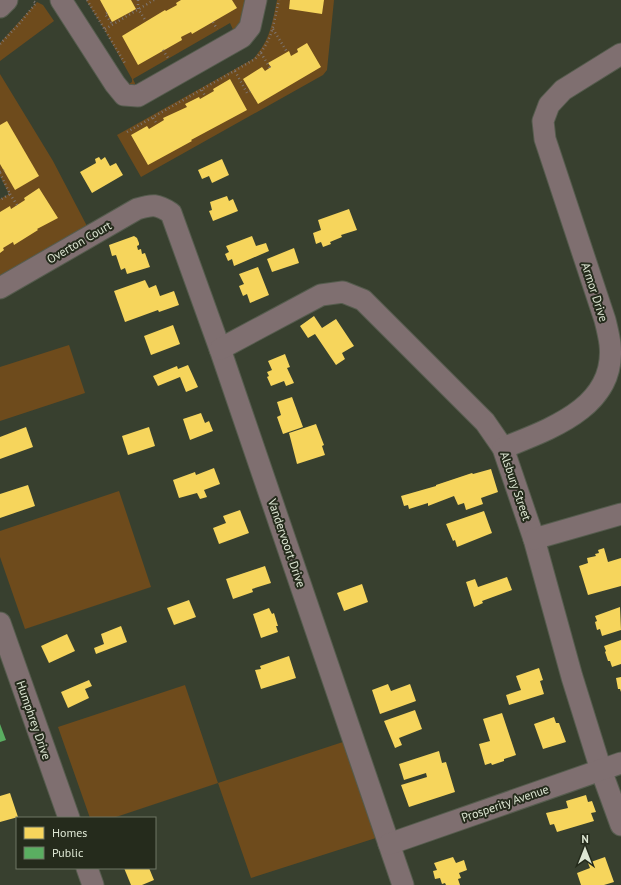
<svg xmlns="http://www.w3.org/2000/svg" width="621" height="885" font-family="'PT Sans',sans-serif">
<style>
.green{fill:#6e4b1c}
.homes{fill:#f6d55c}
.public{fill:#5aae61}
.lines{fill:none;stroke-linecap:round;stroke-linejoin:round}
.minor-casing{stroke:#565c4e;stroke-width:23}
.path{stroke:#7e7672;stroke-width:2.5;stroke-dasharray:1 3;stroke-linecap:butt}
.minor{stroke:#7f6f70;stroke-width:21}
.labels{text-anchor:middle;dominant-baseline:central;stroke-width:4;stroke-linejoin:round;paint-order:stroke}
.street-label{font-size:12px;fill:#dde6d3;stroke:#252b1c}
</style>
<rect width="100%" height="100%" fill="#38402f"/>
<g class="green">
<polygon points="86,0 248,0 243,24 235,34 230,23 218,30 133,79 138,90 123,88 132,82 132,79 104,29"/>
<path d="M277,0H334L327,70L323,75L141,177L117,135L253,59C270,41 272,24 277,0Z"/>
<polygon points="37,2 43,5 54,21 0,61 0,43"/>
<polygon points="0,74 53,161 88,228 0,280 0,199 9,194 0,176"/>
<polygon points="69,345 85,393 0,421 0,367"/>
<polygon points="119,491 151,587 25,629 0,557 0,531"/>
<polygon points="185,685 218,783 346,741 379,837 251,878 218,783 113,818 90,818 58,727"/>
</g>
<g class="homes">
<polygon points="100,0 131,0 136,9 112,22"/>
<polygon points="181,0 232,0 237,8 192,34 191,32 181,37 182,40 138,65 122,36 165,10 166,11 177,5 176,3"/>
<polygon points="290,0 324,0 322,14 289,9"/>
<polygon points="307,43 321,67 258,104 243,79 262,67 265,71 271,67 268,63 289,51 291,56 298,52 297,49"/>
<polygon points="230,79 247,110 191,140 192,141 148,165 131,135 147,126 149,129 164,120 163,118 187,107 185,104 199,97 200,99 214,91 213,89"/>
<polygon points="7,121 39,176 15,190 0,164 0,125"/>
<polygon points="99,157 101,160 105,157 110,166 116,163 123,175 92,193 80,172 96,163 95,159"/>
<polygon points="222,159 229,175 212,183 209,176 202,179 198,170"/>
<polygon points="39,188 58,218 37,229 38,230 14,245 13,242 3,248 4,250 0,253 0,212 10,206 11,209 25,200 24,198"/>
<polygon points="227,196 229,201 233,199 238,211 213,221 209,211 212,210 210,202"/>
<polygon points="349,209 357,230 341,235 342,237 330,242 331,244 323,247 321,242 316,244 313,233 321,230 318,220"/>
<polygon points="134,236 137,238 139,243 139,245 137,246 138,250 141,249 142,254 145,253 150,267 127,274 125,268 121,270 116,255 112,256 109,245"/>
<polygon points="252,236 256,246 266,243 269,251 234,266 232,259 228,261 225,254 229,252 226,246"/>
<polygon points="294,248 299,263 272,272 267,259"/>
<polygon points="258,267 269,295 250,303 247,294 243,296 239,286 244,284 239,274"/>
<polygon points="145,280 149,288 156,285 160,296 174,291 179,305 159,312 158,310 125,322 114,291"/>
<polygon points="314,316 322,328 336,319 354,346 342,353 345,359 336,365 315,334 308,338 300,326"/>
<polygon points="173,325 180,344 151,355 144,336"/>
<polygon points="285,354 290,367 287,368 294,383 286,386 284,381 271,386 267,377 269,376 267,372 272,370 268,361"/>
<polygon points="188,365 198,387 186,392 180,377 158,386 153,376 177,366 178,369"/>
<polygon points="292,397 303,427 283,434 277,417 281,415 277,402"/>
<polygon points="201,413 205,423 209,421 213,431 190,440 183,419"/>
<polygon points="316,424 324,445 322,446 325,455 297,464 289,433"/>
<polygon points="26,427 33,447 0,459 0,437"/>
<polygon points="149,427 155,446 128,455 122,436"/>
<polygon points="214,468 220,484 204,490 207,497 200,499 197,493 179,498 173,480 195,472 196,475"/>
<polygon points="491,469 498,492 481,498 483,504 466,510 464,503 458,505 454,496 428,506 428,503 409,509 408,505 404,506 401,496 436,486 436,485 472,473 473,474"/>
<polygon points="28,485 35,506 0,518 0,494"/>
<polygon points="240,510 249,533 219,544 213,528 226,523 223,516"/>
<polygon points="484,511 492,533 457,547 455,540 453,541 446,524"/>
<polygon points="604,548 608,562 621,558 621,586 588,595 579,566 588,563 587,558 596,556 595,554 599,553 598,550"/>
<polygon points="265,566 271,583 252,589 253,592 233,599 226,579"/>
<polygon points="507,577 512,590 482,601 483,603 474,607 466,582 475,579 478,587"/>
<polygon points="362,584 368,602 344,611 337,593"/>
<polygon points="189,600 196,617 174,625 167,608"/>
<polygon points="620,607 621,630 602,636 600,629 597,630 595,622 597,621 595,616"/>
<polygon points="269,608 272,614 274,613 278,626 276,626 278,632 261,638 253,614"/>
<polygon points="121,626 127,642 96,654 94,648 104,644 101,634"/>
<polygon points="67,634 75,651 49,663 41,646"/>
<polygon points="621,640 621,664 612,667 610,661 608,661 605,652 606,651 604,646"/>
<polygon points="289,656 296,678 261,689 255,670 261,669 260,666"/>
<polygon points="539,668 543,680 540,681 544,694 509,705 506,695 521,690 516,676"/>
<polygon points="621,677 621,692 620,689 618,689 616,678"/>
<polygon points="89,680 92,686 85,689 89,698 68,708 61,692"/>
<polygon points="388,684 391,691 410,684 416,701 380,714 372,690"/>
<polygon points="415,710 422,729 399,738 402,745 395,748 384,721"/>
<polygon points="502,713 516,755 504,759 504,761 492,765 491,763 485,765 479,744 490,741 483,719"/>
<polygon points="554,717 556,723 559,723 566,742 543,749 534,724"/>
<polygon points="439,751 442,763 446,762 455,792 409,807 401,785 427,777 426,773 404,780 399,764"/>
<polygon points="10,793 18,817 0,822 0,796"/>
<polygon points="586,795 588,802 592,801 596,812 591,813 594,821 557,832 554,824 550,825 546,813 568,808 566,801"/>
<polygon points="453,857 456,863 464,860 467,870 459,873 461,878 458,879 460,885 446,885 445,883 442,884 440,878 435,879 433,871 437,870 434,863"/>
<polygon points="605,857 614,882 604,885 581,885 577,873 590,868 588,863"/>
<polygon points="124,868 149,868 154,880 142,885 131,885"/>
</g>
<polygon class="public" points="0,724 6,740 0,742"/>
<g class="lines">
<defs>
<g id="minor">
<polyline points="61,0 115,84 124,95 138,96 242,37 250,27 256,0"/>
<polyline points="0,7 7,0"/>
<path d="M0,288L137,209C153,204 157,204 171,213L220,349L403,885"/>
<polyline points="220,349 321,295 343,292 363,300 485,422 503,448 534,539 572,677 601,770 621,825"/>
<path d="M503,448C550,429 617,407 610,344C609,336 607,328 605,320L545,139L543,121L549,105L563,90L621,54"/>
<polyline points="534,539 621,514"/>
<polyline points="0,623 69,818"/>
<polyline points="389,844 621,763"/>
<polyline points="87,868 93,885"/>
</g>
</defs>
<use href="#minor" class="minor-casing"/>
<g class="path">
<polyline points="87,0 126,65"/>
<polyline points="138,0 138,9 146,21"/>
<polyline points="107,13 105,14 113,25"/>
<polyline points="213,22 217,29"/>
<polyline points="105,29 154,0"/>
<polyline points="273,29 287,52"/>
<polyline points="0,44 19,24 36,3 32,0"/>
<polyline points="163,50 168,58"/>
<polyline points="261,53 270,68"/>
<polyline points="235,71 247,93 250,91"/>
<polyline points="202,90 205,96"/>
<polyline points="153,118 157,124"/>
<path d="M127,132L255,59C273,40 273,25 279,0"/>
<polyline points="0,172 4,170"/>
<polyline points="0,173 10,194 0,200"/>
<polyline points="10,194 17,205"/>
</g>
<use href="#minor" class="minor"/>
</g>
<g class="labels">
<g class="street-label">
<text transform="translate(79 242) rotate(-30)">Overton Court</text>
<text transform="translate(595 292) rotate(72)">Armor Drive</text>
<text transform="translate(516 486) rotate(71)">Alsbury Street</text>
<text transform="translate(287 543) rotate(71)">Vandervoort Drive</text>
<text transform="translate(34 720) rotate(71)">Humphrey Drive</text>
<text transform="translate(505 803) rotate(-19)">Prosperity Avenue</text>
</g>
</g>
<rect x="16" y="817" width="140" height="52" fill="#252b1c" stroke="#6f7665"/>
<rect x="24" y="827" width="20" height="12" fill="#f6d55c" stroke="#6f7665"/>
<text x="52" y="837" font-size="12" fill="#dde6d3">Homes</text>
<rect x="24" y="847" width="20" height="12" fill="#5aae61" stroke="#6f7665"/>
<text x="52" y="857" font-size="12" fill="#dde6d3">Public</text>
<g transform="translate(585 849)" stroke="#252b1c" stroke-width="3" paint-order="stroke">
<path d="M0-3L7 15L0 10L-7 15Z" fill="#dde6d3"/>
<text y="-6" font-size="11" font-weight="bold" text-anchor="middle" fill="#dde6d3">N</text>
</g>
</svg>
